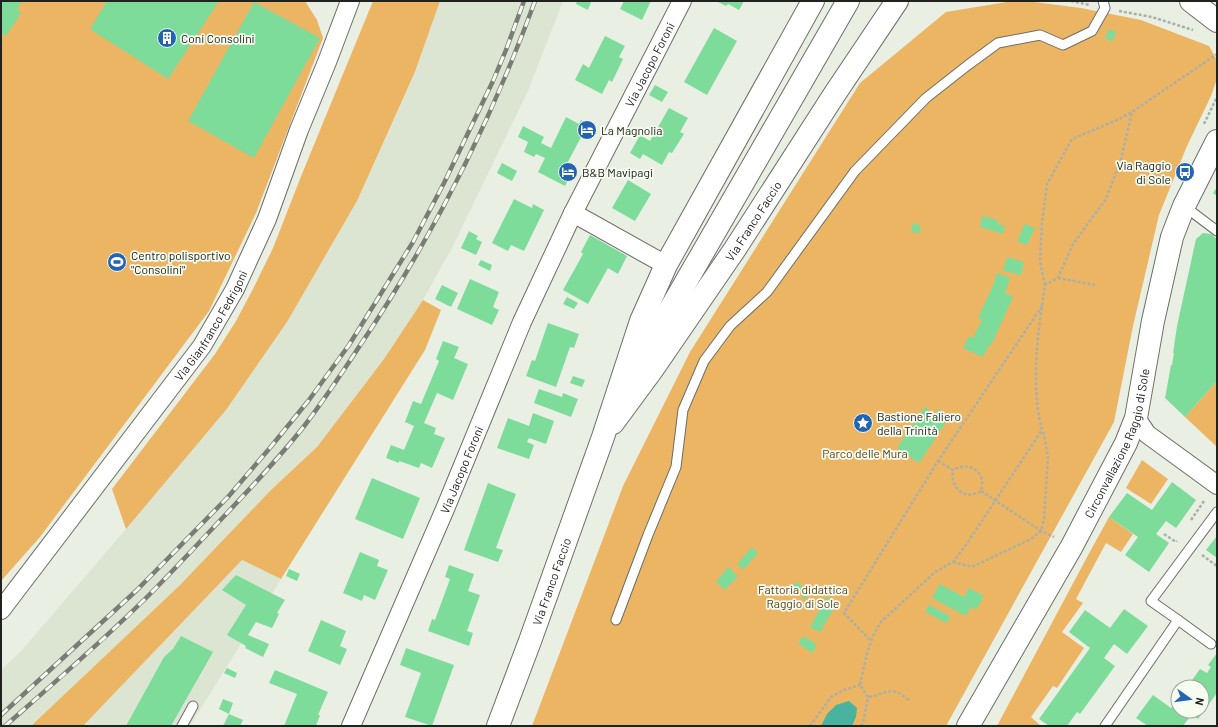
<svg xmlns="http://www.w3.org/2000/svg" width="1218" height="727" font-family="Barlow,sans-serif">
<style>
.built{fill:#dce4d2}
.green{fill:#ebb564}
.water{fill:#48b49f}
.building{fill:#7edc9b}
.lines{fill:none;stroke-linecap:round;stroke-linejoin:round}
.lane-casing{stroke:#6b6f66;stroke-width:11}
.street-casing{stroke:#6b6f66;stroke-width:20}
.secondary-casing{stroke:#6b6f66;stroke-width:24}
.primary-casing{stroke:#6b6f66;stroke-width:24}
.path{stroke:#abb0a7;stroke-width:2.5;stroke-dasharray:3 2;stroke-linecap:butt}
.lane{stroke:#fff;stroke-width:9}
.street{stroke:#fff;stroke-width:18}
.secondary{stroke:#fff;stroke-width:22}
.primary{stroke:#fff;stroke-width:22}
.rail-casing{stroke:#7a7d76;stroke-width:4.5}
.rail{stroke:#f7fcf1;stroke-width:3;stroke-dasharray:9;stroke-linecap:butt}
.labels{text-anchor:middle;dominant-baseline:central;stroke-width:3.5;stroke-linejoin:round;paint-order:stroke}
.poi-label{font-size:12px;fill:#20221e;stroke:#f7fcf1;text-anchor:start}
.street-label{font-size:12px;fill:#20221e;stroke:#f7fcf1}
.park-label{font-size:12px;fill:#563d17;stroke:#f7fcf1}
</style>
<rect width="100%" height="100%" fill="#eaefe4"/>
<g class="built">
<polygon points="440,1 563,1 528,91 453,246 423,300 384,359 317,447 272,489 179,586 31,726 1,726 1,670 22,650 126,529 226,410 287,322 357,201 415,73"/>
<polygon points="242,560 281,579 190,726 83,726"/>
</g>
<g class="green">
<polygon points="1,1 305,1 317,20 323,38 256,213 209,311 40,537 1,581"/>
<polygon points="373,1 440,1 415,72 357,201 287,322 226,410 126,529 112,489 215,354 236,321 254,287 273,248 302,174"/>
<polygon points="1013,1 1027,1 1081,8 1141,20 1209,46 1217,60 1217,79 1211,96 1187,146 1159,215 1133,326 1114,422 946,726 532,726 623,486 690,352 860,83 946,12"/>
<polygon points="423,300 441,310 425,350 281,579 242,560 83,726 31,726 179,586 272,489 317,447 384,359"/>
<polygon points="1217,381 1217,447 1185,417"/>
<polygon points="1142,460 1168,479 1151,504 1126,488"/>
<polygon points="1109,517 1133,534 1121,552 1106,543 1076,599 1083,603 1062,632 1084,648 1057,688 1053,686 1031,717 1041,726 997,726 1086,559"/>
</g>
<polygon class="water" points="849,701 857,708 856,717 852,726 821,726 827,714 836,705"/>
<g class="building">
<polygon points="1,1 22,1 17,10 21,13 6,36 1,33"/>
<polygon points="107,1 219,1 168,79 90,29"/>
<polygon points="577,1 589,1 591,2 588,10 576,4"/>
<polygon points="624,1 651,1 642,20 620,9"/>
<polygon points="716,1 744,1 739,10 728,4 726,6"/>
<polygon points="254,2 320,38 254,158 188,121"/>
<polygon points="714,28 737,41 707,95 684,82"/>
<polygon points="1109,29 1116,32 1112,42 1105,38"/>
<polygon points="605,36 625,46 619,57 623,59 612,82 609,80 602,94 575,80 583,64 589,68"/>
<polygon points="655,85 668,92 662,102 649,95"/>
<polygon points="669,108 688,118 680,132 684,134 672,153 669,152 662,165 643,154 640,159 630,153 640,135 650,141"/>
<polygon points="566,117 579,124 581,120 588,124 562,173 570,177 565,186 538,172 545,158 536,154 534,157 524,152 528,142 518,137 523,126 544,137 541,143 551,148"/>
<polygon points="502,163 517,171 512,181 497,173"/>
<polygon points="628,180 651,194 635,221 612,208"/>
<polygon points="1217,187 1217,196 1213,193"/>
<polygon points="514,199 532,208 533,204 544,210 524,251 511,245 508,251 492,243"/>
<polygon points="982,216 998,220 997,224 1005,226 1003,234 980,227"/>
<polygon points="913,223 921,226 920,233 911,232"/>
<polygon points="1025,224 1035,228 1027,245 1017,241"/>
<polygon points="469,231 478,236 476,239 482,242 476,255 461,248"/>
<polygon points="1203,233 1211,234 1217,239 1217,381 1185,417 1165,398 1171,365 1172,365 1174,353 1173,353 1177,326 1196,239"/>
<polygon points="590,235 627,256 618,274 608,268 588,304 563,290 583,254 581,252"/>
<polygon points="1007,257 1024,262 1021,275 1003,271"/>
<polygon points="481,260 492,265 490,271 478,265"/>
<polygon points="997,273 1010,278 1005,293 1013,297 991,346 989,345 983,357 963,348 969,336 973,338 982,320 978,318 992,288"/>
<polygon points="470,279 499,292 493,307 499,310 492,325 457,309"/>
<polygon points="442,285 458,293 451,307 435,299"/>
<polygon points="567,297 578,303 574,309 563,304"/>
<polygon points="548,323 579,334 574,348 570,347 556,387 526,376 532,360 535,361"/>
<polygon points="443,341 459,347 454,358 468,364 453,400 437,393 424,423 436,428 434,434 445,438 432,468 421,463 419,468 399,461 399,463 386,458 391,445 404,450 414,426 405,422 413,401 421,404 439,361 436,359"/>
<polygon points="573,376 585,380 582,387 570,383"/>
<polygon points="539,389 562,397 563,393 578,399 571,417 534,403"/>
<polygon points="925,407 935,414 939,409 950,416 919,463 897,448"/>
<polygon points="533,413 554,421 546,444 529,438 527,442 534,445 529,459 497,448 508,418 529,426"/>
<polygon points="372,478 420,498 403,539 355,519"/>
<polygon points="1172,482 1196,500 1176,528 1166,521 1156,534 1169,543 1149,572 1125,555 1138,537 1109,517 1127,493 1152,510"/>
<polygon points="488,483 516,494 496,548 503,550 498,562 464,550"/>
<polygon points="1217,536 1217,558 1206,550"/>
<polygon points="752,547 758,553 743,570 737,564"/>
<polygon points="360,552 379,560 377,566 388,570 375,600 364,595 362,601 343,593"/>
<polygon points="449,565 474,574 468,591 480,595 467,631 473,633 469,646 428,631 432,619 435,620 450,579 445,577"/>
<polygon points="728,567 738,576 725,590 716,582"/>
<polygon points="289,569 300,574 297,581 286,576"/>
<polygon points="236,575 285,600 277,613 279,614 272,628 256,622 248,635 269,644 263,657 245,648 246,646 227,635 246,605 222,590"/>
<polygon points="796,582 803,587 798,593 791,588"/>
<polygon points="940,584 964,597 969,588 984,596 976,610 971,607 966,616 932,598"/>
<polygon points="805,590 809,594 806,599 801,596"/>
<polygon points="827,597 837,603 820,632 810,627"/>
<polygon points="929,605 950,616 947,623 925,612"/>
<polygon points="1124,609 1148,626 1127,654 1114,644 1104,658 1115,666 1080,714 1077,712 1067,726 1049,726 1039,719 1090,648 1069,632 1085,610 1110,628"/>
<polygon points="321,620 346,631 340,646 347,649 340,665 308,651"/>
<polygon points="181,636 213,652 171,726 126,726 164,657 173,649"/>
<polygon points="804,636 817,645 812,653 798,643"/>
<polygon points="406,648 454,665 432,726 405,717 421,673 400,665"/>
<polygon points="1217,653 1217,693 1198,719 1192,714 1183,726 1148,726 1136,718 1153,695 1171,708 1178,699 1178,711 1202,711 1202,687 1187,687 1200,669 1207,673 1211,667 1208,665"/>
<polygon points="227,668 237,673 235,678 224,673"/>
<polygon points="275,670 328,692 318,715 320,715 316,726 284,726 297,694 269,683"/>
<polygon points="223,699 233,703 229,714 219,709"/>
<polygon points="229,714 243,720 240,726 223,726"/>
</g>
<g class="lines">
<defs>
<g id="lane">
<polyline points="1184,206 1217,231"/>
<polyline points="616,620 648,535 676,467 683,410 704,361 730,326 767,292 855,171 926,98 968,65 998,43 1040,35 1063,45 1092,31 1105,8 1103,1"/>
<polyline points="1178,620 1211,644"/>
<polyline points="182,726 193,706"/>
<polyline points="1105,726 1178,620 1151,601 1217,512"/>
</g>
<g id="street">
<polyline points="573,213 666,265"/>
<polyline points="1136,418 1147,434 1217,485"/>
<path id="s1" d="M1,610L202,346L235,289L267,219L299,130L327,62L350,1"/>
<path id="s2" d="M351,726L445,509L522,322L573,213L682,1"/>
</g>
<g id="secondary">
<polyline points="1191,1 1217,21"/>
<path id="s3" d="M968,726L1072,546L1126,443L1136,418L1153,321L1172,237L1184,206L1217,141"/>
</g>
<g id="primary">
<polyline points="634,373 642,358 848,1"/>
<path id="s4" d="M613,423L652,370L735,249L834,95L897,1"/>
<path id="s5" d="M498,726L530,641L603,437L641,321L666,265L813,1"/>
</g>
</defs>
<use href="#lane" class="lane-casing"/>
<use href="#street" class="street-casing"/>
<use href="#secondary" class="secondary-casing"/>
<use href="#primary" class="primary-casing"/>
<g class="path">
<polyline points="1071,1 1090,5"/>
<polyline points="1119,11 1152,17 1193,30"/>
<polyline points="1204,124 1217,97"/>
<polyline points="1058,278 1095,285"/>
<polyline points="1045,285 1040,261 1042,223 1047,184 1072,139 1115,121 1132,112 1217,54"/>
<path d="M938,461L953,470C950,488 964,501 981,491C987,472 969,460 953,470"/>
<polyline points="981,491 1041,531 1054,537"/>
<polyline points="1191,520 1204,501"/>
<polyline points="1164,534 1176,542 1177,541"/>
<polyline points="1202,555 1217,566"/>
<polyline points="953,562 972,567 1031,539 1041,531 1044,519 1048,457 1043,430"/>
<polyline points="870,640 844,613 938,461 1042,306"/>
<path d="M869,697C878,696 888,689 897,692C901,694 906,698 910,701"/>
<polyline points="810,726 831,697 844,690 860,685"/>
<path d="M861,726L863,723L868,697L860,685C865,663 868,641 881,622L935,572L953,562L964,548L1042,430C1030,383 1038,332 1045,285L1058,278L1073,244L1106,199L1121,159L1132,112"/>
</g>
<use href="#lane" class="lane"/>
<use href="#street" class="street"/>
<use href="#secondary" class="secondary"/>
<use href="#primary" class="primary"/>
<defs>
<g id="rail">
<polyline points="1,715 137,590 228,497 269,449 309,400 349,345 413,242 444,183 493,81 506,50 524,1"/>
<path d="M5,726C54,683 104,640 150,594C172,572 192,550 213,528C244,495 277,461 305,425C323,401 340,376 357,350C430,242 490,124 535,1"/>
</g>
</defs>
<use href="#rail" class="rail-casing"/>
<use href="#rail" class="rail"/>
</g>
<defs>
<symbol id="building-disc" viewBox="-11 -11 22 22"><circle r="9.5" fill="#2263b4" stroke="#f7fcf1"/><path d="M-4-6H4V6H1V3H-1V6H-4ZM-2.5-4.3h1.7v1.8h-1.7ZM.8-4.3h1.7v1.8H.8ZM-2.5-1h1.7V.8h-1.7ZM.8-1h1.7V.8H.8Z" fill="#fff"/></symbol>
<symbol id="hotel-disc" viewBox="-11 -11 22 22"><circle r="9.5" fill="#2263b4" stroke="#f7fcf1"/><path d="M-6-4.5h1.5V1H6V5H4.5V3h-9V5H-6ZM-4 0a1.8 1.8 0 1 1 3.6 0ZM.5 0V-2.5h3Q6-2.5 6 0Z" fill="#fff"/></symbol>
<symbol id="bus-disc" viewBox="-11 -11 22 22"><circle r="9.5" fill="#2263b4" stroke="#f7fcf1"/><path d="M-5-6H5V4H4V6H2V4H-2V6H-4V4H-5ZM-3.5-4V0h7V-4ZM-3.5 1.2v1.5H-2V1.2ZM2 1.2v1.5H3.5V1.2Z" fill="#fff"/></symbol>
<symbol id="stadium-disc" viewBox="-11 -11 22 22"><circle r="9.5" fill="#2263b4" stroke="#f7fcf1"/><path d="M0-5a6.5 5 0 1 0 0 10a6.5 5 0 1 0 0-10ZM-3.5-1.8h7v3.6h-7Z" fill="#fff"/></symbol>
<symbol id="sight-disc" viewBox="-11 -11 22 22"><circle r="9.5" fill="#2263b4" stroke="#f7fcf1"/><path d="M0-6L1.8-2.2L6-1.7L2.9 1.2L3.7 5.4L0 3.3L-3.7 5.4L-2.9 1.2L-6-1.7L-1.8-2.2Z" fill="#fff"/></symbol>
</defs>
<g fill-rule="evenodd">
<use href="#building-disc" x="156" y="27" width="22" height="22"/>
<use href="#hotel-disc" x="576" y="119" width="22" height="22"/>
<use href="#hotel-disc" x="557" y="161" width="22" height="22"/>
<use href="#bus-disc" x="1174" y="161" width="22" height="22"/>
<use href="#stadium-disc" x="106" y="251" width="22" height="22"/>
<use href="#sight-disc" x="852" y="412" width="22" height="22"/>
</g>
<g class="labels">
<g class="poi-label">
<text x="181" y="38">Coni Consolini</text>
<text x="601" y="130">La Magnolia</text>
<text x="1171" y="165" text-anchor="end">Via Raggio<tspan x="1171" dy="14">di Sole</tspan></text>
<text x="582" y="172">B&amp;B Mavipagi</text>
<text x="131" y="255">Centro polisportivo<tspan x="131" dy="14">"Consolini"</tspan></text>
<text x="877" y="416">Bastione Faliero<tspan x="877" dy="14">della Trinità</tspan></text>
</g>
<g class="street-label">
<text stroke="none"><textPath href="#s2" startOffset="726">Via Jacopo Foroni</textPath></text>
<text stroke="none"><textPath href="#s4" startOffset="246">Via Franco Faccio</textPath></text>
<text stroke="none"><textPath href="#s1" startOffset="354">Via Gianfranco Fedrigoni</textPath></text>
<text stroke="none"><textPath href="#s3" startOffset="321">Circonvallazione Raggio di Sole</textPath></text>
<text stroke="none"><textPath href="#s2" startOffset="279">Via Jacopo Foroni</textPath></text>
<text stroke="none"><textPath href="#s5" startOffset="154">Via Franco Faccio</textPath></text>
</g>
<g class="park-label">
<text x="865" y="453">Parco delle Mura</text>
<text x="803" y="589">Fattoria didattica<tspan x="803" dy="14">Raggio di Sole</tspan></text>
</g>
</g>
<rect width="1218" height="727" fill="none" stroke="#20221e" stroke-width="4"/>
<g transform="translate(1190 699) rotate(104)"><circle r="19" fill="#f7fcf1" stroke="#a1a59d"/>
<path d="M0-3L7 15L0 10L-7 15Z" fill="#2263b4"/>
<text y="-6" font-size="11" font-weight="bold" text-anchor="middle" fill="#20221e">N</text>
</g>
</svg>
